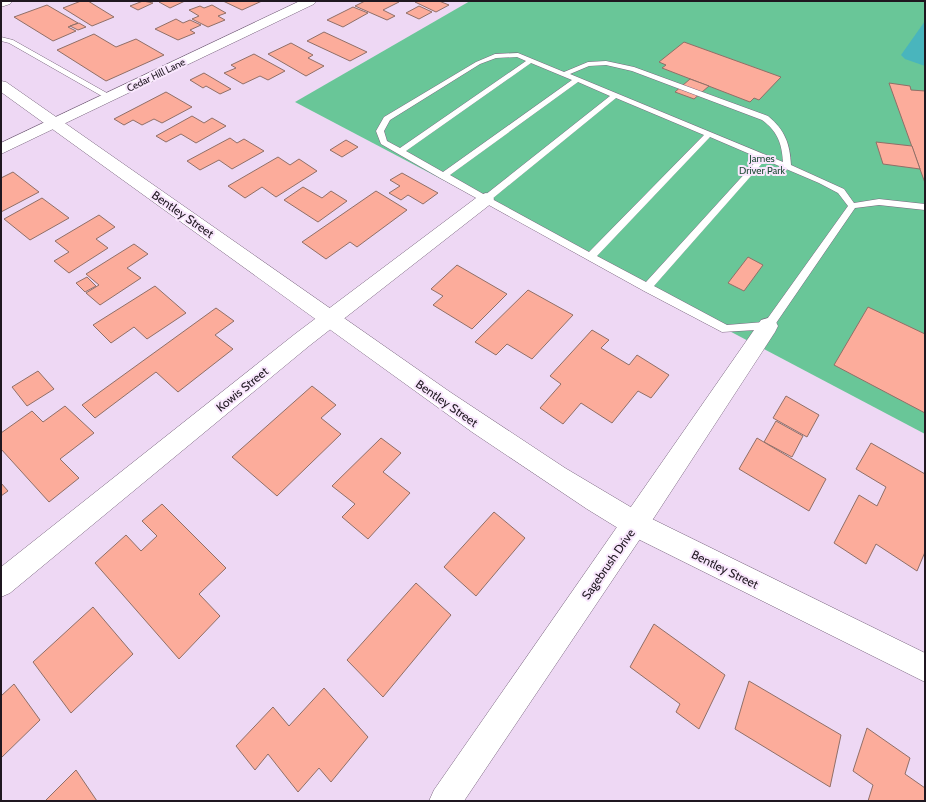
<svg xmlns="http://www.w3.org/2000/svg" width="926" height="802" font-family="Cabin,sans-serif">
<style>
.green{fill:#69c698}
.water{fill:#49b5bd}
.building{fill:#fcac9b;stroke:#906f67}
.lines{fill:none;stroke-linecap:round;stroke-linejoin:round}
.lane-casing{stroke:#7a667f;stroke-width:1}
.street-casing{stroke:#7a667f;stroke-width:1}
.secondary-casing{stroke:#7a667f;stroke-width:1}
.lane{fill:#fff;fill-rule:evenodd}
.street{fill:#fff;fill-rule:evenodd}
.secondary{fill:#fff;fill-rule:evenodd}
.labels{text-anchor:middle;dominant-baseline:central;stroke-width:4;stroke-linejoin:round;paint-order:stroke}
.far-street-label{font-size:10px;fill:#1f1720;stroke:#f9e7fd}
.far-park-label{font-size:10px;fill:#214d38;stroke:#f9e7fd}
.street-label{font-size:12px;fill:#1f1720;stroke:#f9e7fd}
</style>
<rect width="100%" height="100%" fill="#eed8f4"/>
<polygon class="green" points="470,1 925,1 925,434 295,102"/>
<polygon class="water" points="925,21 925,66 905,59 901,55"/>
<g class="building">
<polygon points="81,1 88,1 114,17 92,26 63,8"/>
<polygon points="143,1 153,3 138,10 130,6"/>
<polygon points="162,1 185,1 170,8 159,2"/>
<polygon points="223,1 262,1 242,10"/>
<polygon points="365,1 398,1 399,2 383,10 395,16 387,20 355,6"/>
<polygon points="418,1 439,1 449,5 436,12 415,2"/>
<polygon points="47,5 78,23 68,27 76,31 53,41 14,17"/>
<polygon points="212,5 226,13 218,16 225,20 208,27 192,19 199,16 189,10 200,6 204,8"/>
<polygon points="419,6 432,12 419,19 406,13"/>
<polygon points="353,7 368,13 343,27 327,20"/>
<polygon points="176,19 183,23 190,20 201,25 190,30 195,33 178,40 155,29"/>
<polygon points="79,23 86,27 78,30 70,26"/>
<polygon points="324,32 367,52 350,61 307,41"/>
<polygon points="94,34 116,47 136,39 164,55 106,81 57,50"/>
<polygon points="684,42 781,77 759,100 754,98 750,102 662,68 666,65 659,62"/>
<polygon points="291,43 313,55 308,58 324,66 306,76 268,54"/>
<polygon points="254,54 285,71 268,80 260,76 243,84 224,73 236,68 231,65"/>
<polygon points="204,73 231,89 220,94 206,86 203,88 190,80"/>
<polygon points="690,79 709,86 694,99 675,92"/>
<polygon points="889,83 910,86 911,90 925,91 925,183"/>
<polygon points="166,92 192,107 162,123 154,119 142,125 133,120 124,125 114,119"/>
<polygon points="192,116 204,123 212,118 226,126 196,143 181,134 166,142 156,136"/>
<polygon points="230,138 237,143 244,139 264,151 232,169 219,160 200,170 187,161"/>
<polygon points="346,140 358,147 342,157 330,150"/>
<polygon points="876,142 912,146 920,169 883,164"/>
<polygon points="278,157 290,165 299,159 317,171 276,197 262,187 245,198 228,186"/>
<polygon points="13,172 39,192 1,212 1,178"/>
<polygon points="402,173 438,193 423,204 408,195 401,200 389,193 400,186 390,180"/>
<polygon points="303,187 322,198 331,191 347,201 318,222 284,200"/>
<polygon points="376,191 407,210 357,247 350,242 326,259 302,242"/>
<polygon points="42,198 69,218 30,240 4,219"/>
<polygon points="99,215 115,227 96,239 108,248 69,273 54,261 69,252 55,241"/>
<polygon points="134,244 148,254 127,268 141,278 100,305 86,293 99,285 86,274"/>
<polygon points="748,257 763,265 744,291 728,283"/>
<polygon points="457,265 507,294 472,329 433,305 443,296 431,289"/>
<polygon points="87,277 96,286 85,292 76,283"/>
<polygon points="155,286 186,313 147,339 134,327 111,343 93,325"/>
<polygon points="528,290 573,315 532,359 507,344 496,355 475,342"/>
<polygon points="868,307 925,334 925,413 834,365"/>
<polygon points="216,308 234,321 215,335 233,349 178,392 156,372 95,418 82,405"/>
<polygon points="592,330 609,340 601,348 629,365 637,355 669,375 651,398 638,391 612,423 581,403 563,424 540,408 561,384 550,376"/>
<polygon points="38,371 54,389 27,406 12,387"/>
<polygon points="312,386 336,405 321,418 341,434 277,496 232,457"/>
<polygon points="786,396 819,415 807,437 773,418"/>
<polygon points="65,406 94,433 60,459 79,478 49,502 1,449 1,433 32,411 43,422"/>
<polygon points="776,421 803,436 792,457 764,442"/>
<polygon points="381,438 401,453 383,472 410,493 368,539 342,517 355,504 332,486"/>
<polygon points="757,438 826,479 809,511 739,469"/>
<polygon points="871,443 925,474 925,552 917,571 876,544 866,564 834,543 859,495 877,506 886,487 856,469"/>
<polygon points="1,483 8,491 1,496"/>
<polygon points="162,504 226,568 199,594 220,616 179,659 95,563 126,535 141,551 157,536 142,521"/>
<polygon points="494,512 525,538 476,596 444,567"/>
<polygon points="416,583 451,615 383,697 347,660"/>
<polygon points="93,607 133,654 71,713 33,662"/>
<polygon points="654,624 725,675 699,729 676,712 680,704 630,667"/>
<polygon points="749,681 841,735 830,787 735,729"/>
<polygon points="14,684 40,720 1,758 1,696"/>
<polygon points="324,688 368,737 331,782 319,768 298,792 268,754 255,770 236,746 273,707 289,726"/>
<polygon points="867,728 910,758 905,774 925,788 925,801 868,801 873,785 853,771"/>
<polygon points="76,770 97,801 45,801"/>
</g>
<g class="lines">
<defs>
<g id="lane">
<polygon points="1,37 13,40 114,97 107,99 9,43 1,41"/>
<path d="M518,53L564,72L588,62L606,61L634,67L768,116C785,130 790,144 791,165L844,189L854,203L879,199L925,204V210L879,205L855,208L772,329L722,332L644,291L440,178L381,144L376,131L384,117L476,62L495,54ZM517,57L526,61L400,148L387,141L384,131L390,120L480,64L496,58ZM531,63L572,80L443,172L406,151ZM606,65L632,71L762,120C777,131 782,143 783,162L570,74L589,66ZM578,82L610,96L485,195L450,175ZM616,98L704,135L589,252L492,199ZM710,137L759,158L646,282L597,256ZM765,160L819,183L838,193L848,206L765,322L727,325L654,286Z"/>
</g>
<g id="street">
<polygon points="1,1 12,1 10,4 1,7"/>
<polygon points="300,1 316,1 314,4 1,154 1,143"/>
<polygon points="486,193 492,195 494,199 492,203 309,346 10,593 1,597 1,567 295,334 480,195"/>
<polygon points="768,318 775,320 778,326 775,332 644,533 464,801 429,801 434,790 761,320"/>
</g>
<polygon id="secondary" points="1,81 6,82 450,392 565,468 644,515 925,653 925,682 626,533 587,509 472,432 1,92"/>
</defs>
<use href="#lane" class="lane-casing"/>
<use href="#street" class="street-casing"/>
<use href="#secondary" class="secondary-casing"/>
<use href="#lane" class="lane"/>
<use href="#street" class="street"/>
<use href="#secondary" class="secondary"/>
</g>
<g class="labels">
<g class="far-street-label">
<text transform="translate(156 75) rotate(-26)">Cedar Hill Lane</text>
</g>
<g class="far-park-label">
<text x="762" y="158">James<tspan x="762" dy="12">Driver Park</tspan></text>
</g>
<g class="street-label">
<text transform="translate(183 214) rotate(35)">Bentley Street</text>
<text transform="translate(242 389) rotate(-39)">Kowis Street</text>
<text transform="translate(447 403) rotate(35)">Bentley Street</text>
<text transform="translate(608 564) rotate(-55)">Sagebrush Drive</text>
<text transform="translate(725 569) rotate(26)">Bentley Street</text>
</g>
</g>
<rect width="926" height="802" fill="none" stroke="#1f1720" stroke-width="4"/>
</svg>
